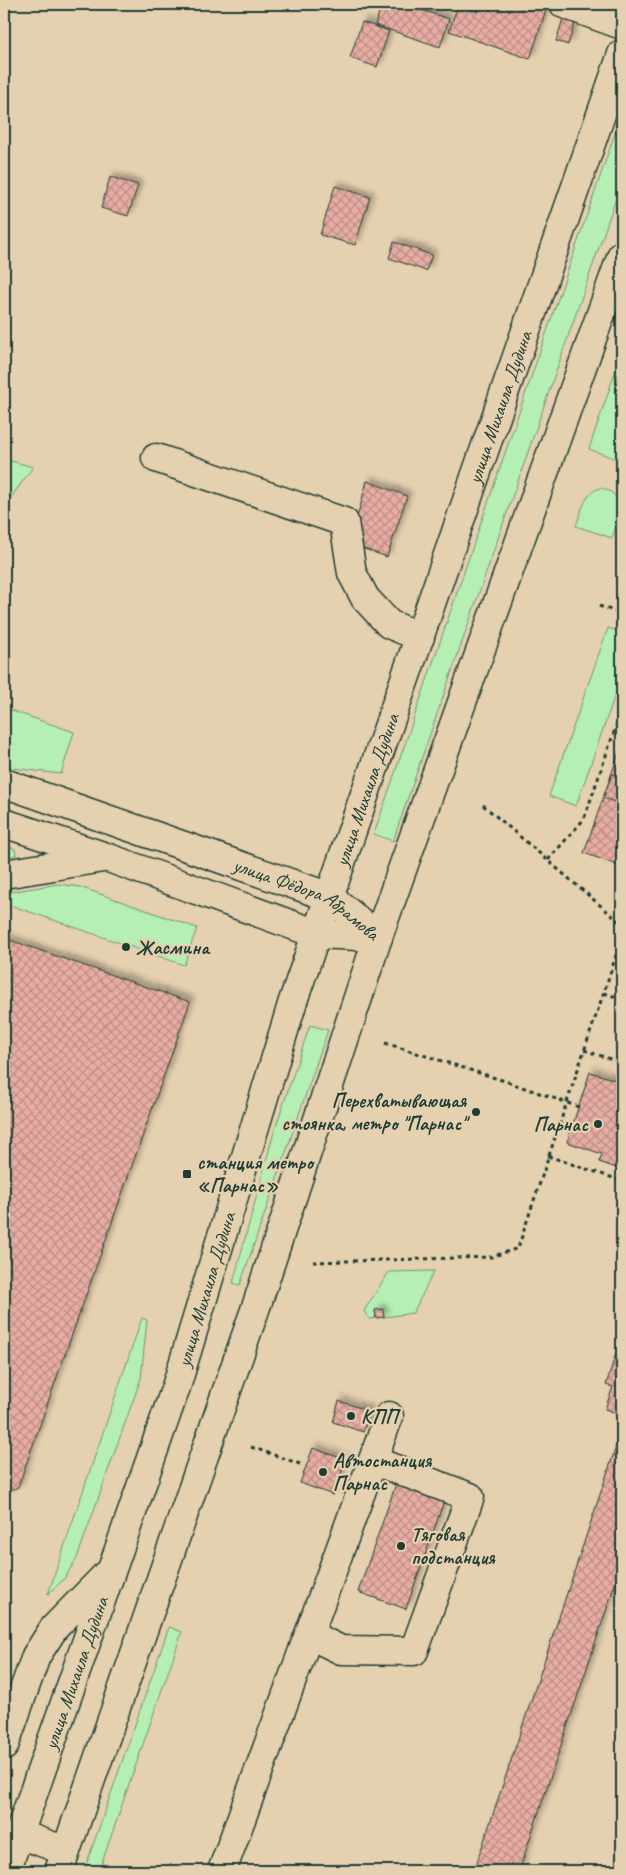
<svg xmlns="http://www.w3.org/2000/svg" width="626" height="1875" font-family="Caveat,sans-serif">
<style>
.grass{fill:#b5efb3;stroke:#6a9674}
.building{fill:url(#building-cross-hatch);stroke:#1f3d34;filter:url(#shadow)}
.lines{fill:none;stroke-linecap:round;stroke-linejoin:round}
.minor-casing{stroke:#1f3d34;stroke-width:31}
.path{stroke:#1f3d34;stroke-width:3;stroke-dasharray:4 4;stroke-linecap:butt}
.minor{stroke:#e5d0af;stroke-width:28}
.poi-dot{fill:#1f3d34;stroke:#e5d0af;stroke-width:2}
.labels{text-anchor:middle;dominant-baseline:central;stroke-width:4.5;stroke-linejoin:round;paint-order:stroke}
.street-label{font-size:20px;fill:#1f3d34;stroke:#e5d0af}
.poi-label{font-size:20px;font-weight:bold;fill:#1f3d34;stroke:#e5d0af;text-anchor:start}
</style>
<defs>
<pattern id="building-cross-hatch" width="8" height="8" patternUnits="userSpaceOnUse" patternTransform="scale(1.25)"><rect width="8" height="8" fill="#e7ada3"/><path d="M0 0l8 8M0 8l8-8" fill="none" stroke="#bb8e86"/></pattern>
<filter id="shadow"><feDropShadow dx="4.5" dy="-4.5" stdDeviation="2.5" flood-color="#0004"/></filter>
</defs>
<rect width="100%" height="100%" fill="#e5d0af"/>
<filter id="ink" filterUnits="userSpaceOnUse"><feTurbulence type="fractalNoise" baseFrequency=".02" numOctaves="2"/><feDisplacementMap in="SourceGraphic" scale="10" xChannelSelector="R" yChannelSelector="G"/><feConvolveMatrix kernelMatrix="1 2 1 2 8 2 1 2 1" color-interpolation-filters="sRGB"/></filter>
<g filter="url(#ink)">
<g class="grass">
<polygon points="622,113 622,181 393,841 374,834"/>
<polygon points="622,352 622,461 589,449"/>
<polygon points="4,459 33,467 4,507"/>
<path d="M600,488C626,492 619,518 612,538L576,526C582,511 584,493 600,488Z"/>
<polygon points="608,628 622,633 622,675 576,806 549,796"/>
<polygon points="4,708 74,732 61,774 4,767"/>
<polygon points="4,845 15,849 16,855 4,858"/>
<polygon points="58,884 80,887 197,928 184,965 4,903 4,893"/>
<polygon points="310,1025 328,1030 240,1285 233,1283 274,1132"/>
<polygon points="434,1271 413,1313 384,1317 382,1309 375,1310 376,1318 369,1319 364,1311 389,1272"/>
<polygon points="142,1318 147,1320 141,1378 77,1558 64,1579 48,1594"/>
<polygon points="169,1627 182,1632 99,1871 84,1871"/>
</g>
<g class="building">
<polygon points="382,4 403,4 449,19 440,47 375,25"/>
<polygon points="481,4 548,4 530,59 449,31 458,5 478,12"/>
<polygon points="563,19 575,23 568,45 556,41"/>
<polygon points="362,22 389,31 377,67 350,58"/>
<polygon points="110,177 138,185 128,216 101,208"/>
<polygon points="335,186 370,197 355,245 320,235"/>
<polygon points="394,242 432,255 426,271 389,258"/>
<polygon points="367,481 407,496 387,557 350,544"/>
<polygon points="622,744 622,867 584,853"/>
<polygon points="612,774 622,778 622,804 603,798"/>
<polygon points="4,938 190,1002 18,1487 4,1494"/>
<polygon points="590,1072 622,1082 622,1170 599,1162 602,1154 567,1142"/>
<polygon points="383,1309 384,1317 376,1318 375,1310"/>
<polygon points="622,1335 622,1415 605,1409 613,1387 606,1385"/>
<polygon points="339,1401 370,1411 363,1432 333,1422"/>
<polygon points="622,1429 622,1442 618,1441"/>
<polygon points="618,1441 622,1442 622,1563 519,1871 474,1871"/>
<polygon points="313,1448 346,1460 333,1495 300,1483"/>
<polygon points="396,1484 444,1501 406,1609 358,1592"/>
</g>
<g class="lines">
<defs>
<g id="minor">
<polyline points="564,4 622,25"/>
<polyline points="156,458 344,522 352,573 365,598 389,624 420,637"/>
<path id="s1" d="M4,783L330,897L378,937"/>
<polyline points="4,823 106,857 317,934 378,937"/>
<polyline points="4,874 103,858"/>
<polyline points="310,1635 341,1650 414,1651 470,1497 374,1461"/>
<polyline points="4,1746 36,1656 54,1628 105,1576"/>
<polyline points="19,1834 66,1851"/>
<path id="s2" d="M6,1871L177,1384L293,1001L622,54"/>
<polyline points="59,1871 257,1304 378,937 622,255"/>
<polyline points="222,1871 389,1416"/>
</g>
</defs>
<use href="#minor" class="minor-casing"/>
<g class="path">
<polyline points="599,606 622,614"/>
<polyline points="483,805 622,924"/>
<polyline points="548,860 584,819 622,709"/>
<polyline points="604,993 622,999"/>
<polyline points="385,1043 508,1082 579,1107"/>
<polyline points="584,1050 622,1063"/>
<polyline points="548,1156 622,1181"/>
<polyline points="313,1262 491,1257 518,1248 622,938"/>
<polyline points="251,1447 300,1464"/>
</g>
<use href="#minor" class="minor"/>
</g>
</g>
<g class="poi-dot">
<circle cx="126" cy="947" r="5"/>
<circle cx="476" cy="1112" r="5"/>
<circle cx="598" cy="1124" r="5"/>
<rect x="182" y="1169" width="10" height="10" rx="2.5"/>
<circle cx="351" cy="1416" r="5"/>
<circle cx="323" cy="1472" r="5"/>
<circle cx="401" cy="1546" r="5"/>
</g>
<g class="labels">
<g class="street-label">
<text stroke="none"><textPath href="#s2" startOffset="1545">улица Михаила Дудина</textPath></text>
<text stroke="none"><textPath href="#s2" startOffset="1140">улица Михаила Дудина</textPath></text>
<text stroke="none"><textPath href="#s1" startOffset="325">улица Фёдора Абрамова</textPath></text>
<text stroke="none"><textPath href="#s2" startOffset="615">улица Михаила Дудина</textPath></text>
<text stroke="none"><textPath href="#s2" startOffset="210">улица Михаила Дудина</textPath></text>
</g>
<g class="poi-label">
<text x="136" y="947">Жасмина</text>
<text x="466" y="1100" text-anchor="end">Перехватывающая<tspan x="466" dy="23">стоянка, метро "Парнас"</tspan></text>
<text x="588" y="1124" text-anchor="end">Парнас</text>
<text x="197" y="1162">станция метро<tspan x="197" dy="23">«Парнас»</tspan></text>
<text x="361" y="1416">КПП</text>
<text x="333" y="1460">Автостанция<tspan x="333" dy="23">Парнас</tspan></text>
<text x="411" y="1534">Тяговая<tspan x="411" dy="23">подстанция</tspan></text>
</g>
</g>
<rect width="626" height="1875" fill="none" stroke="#e5d0af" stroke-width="20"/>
<rect x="10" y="10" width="606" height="1855" fill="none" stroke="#1f3d34" stroke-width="2" filter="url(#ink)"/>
</svg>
